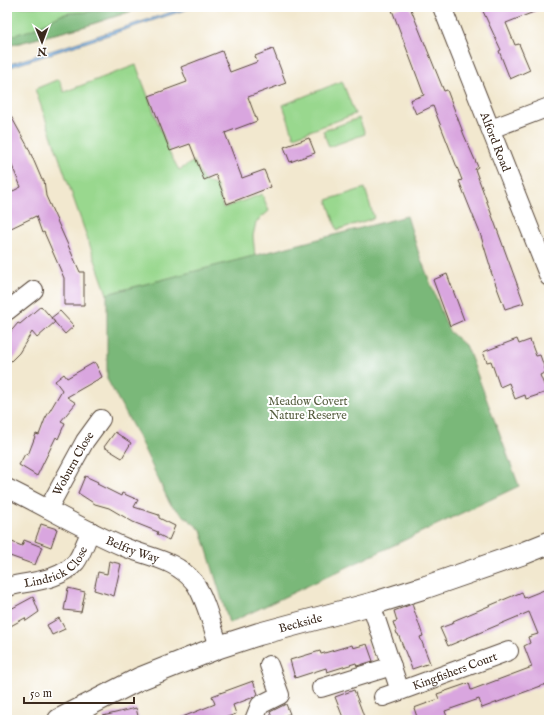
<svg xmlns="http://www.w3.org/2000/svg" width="556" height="727" font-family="'IM FELL English',serif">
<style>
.green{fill:#99d88e;stroke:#6a8156}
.forest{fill:#7ab879;stroke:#5a714c}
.water{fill:#7db9ef;stroke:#5c7286}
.building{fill:#d9a6df}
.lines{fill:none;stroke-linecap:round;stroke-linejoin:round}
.minor-casing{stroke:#564639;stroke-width:20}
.tertiary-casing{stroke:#564639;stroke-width:24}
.minor{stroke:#fff;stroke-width:18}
.tertiary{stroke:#fff;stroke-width:22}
.labels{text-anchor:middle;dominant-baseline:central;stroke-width:4;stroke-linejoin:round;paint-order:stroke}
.street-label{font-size:12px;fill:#3b2a1e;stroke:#fff}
.park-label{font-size:12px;fill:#575e40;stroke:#fff}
</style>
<rect width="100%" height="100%" fill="#fff"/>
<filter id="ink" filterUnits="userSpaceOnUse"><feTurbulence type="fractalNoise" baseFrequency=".025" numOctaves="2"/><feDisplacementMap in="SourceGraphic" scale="8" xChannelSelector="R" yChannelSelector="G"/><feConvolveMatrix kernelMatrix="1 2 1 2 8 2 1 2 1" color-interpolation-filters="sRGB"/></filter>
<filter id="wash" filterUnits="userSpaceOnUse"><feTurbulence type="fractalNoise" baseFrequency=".012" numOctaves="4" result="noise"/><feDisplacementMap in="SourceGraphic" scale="16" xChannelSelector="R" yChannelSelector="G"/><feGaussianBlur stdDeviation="0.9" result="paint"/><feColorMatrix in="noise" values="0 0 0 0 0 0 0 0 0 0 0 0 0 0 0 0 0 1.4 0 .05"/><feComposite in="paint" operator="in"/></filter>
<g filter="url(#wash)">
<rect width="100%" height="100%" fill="#f2e8cf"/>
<g class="green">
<polygon points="7,7 144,7 86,26 7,46"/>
<polygon points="136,65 170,154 179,170 194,161 203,180 217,186 223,208 262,194 269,211 256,222 253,236 255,256 107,294 35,89 59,79 64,92"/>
<polygon points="342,81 355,114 294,137 283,105"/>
<polygon points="359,118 365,134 329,147 323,131"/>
<polygon points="365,188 374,218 337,230 327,200"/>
</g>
<g class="forest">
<polygon points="116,7 144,7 86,26 7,46 7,37 31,30 61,15 70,13 87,12"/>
<polygon points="407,216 419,254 449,331 467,347 519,486 229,623 201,530 170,504 137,434 107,379 107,294"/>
</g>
<polygon class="water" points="187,7 194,7 7,68 7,65"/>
<g id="blocks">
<g class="building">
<polygon points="402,7 410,7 444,91 447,90 464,135 478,167 475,169 524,303 505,309 490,269 491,269 480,233 459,181 462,180 433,106 416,114 410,100 424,95 392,10"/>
<polygon points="481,7 544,7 544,8 506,23 515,45 519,44 530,70 510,79 499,51 501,50"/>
<polygon points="273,49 286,83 248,97 257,121 225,133 242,178 264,170 271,187 227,204 216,175 204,180 190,144 170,151 149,96 187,82 181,67 222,51 230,72 257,62 255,56"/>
<polygon points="7,109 28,147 42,180 44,180 46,196 80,272 84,272 84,305 64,305 64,278 44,232 42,233 36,216 7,230 7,194 21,187 7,154"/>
<polygon points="309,138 315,153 290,162 284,147"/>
<polygon points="447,274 464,320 450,326 433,280"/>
<polygon points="41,306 55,322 37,338 32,332 19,353 7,365 7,336 18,323 20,324"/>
<polygon points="60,311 74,326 65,334 51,318"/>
<polygon points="517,339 519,344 530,340 536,356 540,355 546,372 540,375 547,392 526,399 525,395 515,399 509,383 500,387 491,361 487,362 483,352"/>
<polygon points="95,362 102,377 67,397 76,403 61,421 65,423 58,439 56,437 37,476 19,465 25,454 28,455 36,434 39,435 45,419 62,390 55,381 64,374 67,378"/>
<polygon points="115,432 131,443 122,458 104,447"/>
<polygon points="85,476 98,482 97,484 121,496 122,493 138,500 134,507 159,515 159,518 175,526 169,540 157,534 158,532 133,522 109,508 95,504 78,493"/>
<polygon points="41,524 57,529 51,547 35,541"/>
<polygon points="7,540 22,546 24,540 42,547 35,565 7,555"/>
<polygon points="109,561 121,564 114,596 94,590 98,572 107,574"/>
<polygon points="68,588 85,592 81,612 64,610"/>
<polygon points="549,588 549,683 482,708 479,699 445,711 447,717 438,720 418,720 414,708 439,699 437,694 469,683 471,690 532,667 524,646 530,643 528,637 538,634 529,612 448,646 440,628 454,623 453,621 522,592 524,598"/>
<polygon points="33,597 39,612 26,621 25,618 7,628 7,611"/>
<polygon points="412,604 423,636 420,637 430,663 412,669 398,634 397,634 393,622 397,621 394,611"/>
<polygon points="59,618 65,629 52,635 47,625"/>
<polygon points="367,644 373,661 357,666 356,663 327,672 326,668 295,678 290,660 320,651 321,654 352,645 353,648"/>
<polygon points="253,681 258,694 254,697 233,705 236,714 219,720 175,720 215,704 212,696"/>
<polygon points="354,690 362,711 365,720 344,720 335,697"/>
<polygon points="286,704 290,714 286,715 288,720 273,720 270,712"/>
<polygon points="136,708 139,720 104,720 103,716"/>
</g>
</g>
</g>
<g filter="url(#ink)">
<use href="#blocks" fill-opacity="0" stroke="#564639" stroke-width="1"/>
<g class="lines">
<defs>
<g id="minor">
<path id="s1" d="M442,7L549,277"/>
<polyline points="491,129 549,107"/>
<polyline points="7,311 34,290"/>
<path id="s2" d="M7,488C46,507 84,530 124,547C150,558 175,559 194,582C205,596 213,629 219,647"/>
<path id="s3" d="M48,509L85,441L101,419"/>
<path id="s4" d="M7,588L11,586C33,581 61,580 76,562C82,554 86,540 91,531"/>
<path id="s5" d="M371,604L400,691L509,651"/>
<polyline points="321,688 392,666"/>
<polyline points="383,697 400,691"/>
<polyline points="254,720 260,705 280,695 269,665"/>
</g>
<g id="tertiary">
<path id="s6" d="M59,720L139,679L219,647L259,634L371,604L426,587L524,553L549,543"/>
</g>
</defs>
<use href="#minor" class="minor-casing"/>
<use href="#tertiary" class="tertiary-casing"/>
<use href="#minor" class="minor"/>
<use href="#tertiary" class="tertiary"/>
</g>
</g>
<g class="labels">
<g class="street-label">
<text stroke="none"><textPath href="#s1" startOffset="145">Alford Road</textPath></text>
<text stroke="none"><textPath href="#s3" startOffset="52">Woburn Close</textPath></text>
<text stroke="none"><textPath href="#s2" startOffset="140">Belfry Way</textPath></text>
<text stroke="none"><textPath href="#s4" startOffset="55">Lindrick Close</textPath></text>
<text stroke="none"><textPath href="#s6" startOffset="261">Beckside</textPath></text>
<text stroke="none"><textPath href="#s5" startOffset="150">Kingfishers Court</textPath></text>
</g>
<g class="park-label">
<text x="308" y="401">Meadow Covert<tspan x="308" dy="14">Nature Reserve</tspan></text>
</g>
</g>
<rect width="556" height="727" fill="none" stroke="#fff" stroke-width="24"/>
<g transform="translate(42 42) rotate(179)" stroke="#ffffff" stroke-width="3" paint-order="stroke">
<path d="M0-3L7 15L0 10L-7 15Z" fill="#3b2a1e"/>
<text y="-6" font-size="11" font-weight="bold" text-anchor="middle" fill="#3b2a1e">N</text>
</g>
<path d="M24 697v6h110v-6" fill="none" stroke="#3b2a1e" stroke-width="2"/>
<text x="30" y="697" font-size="12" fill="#3b2a1e" stroke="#ffffff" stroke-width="3" paint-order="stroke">50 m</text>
</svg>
